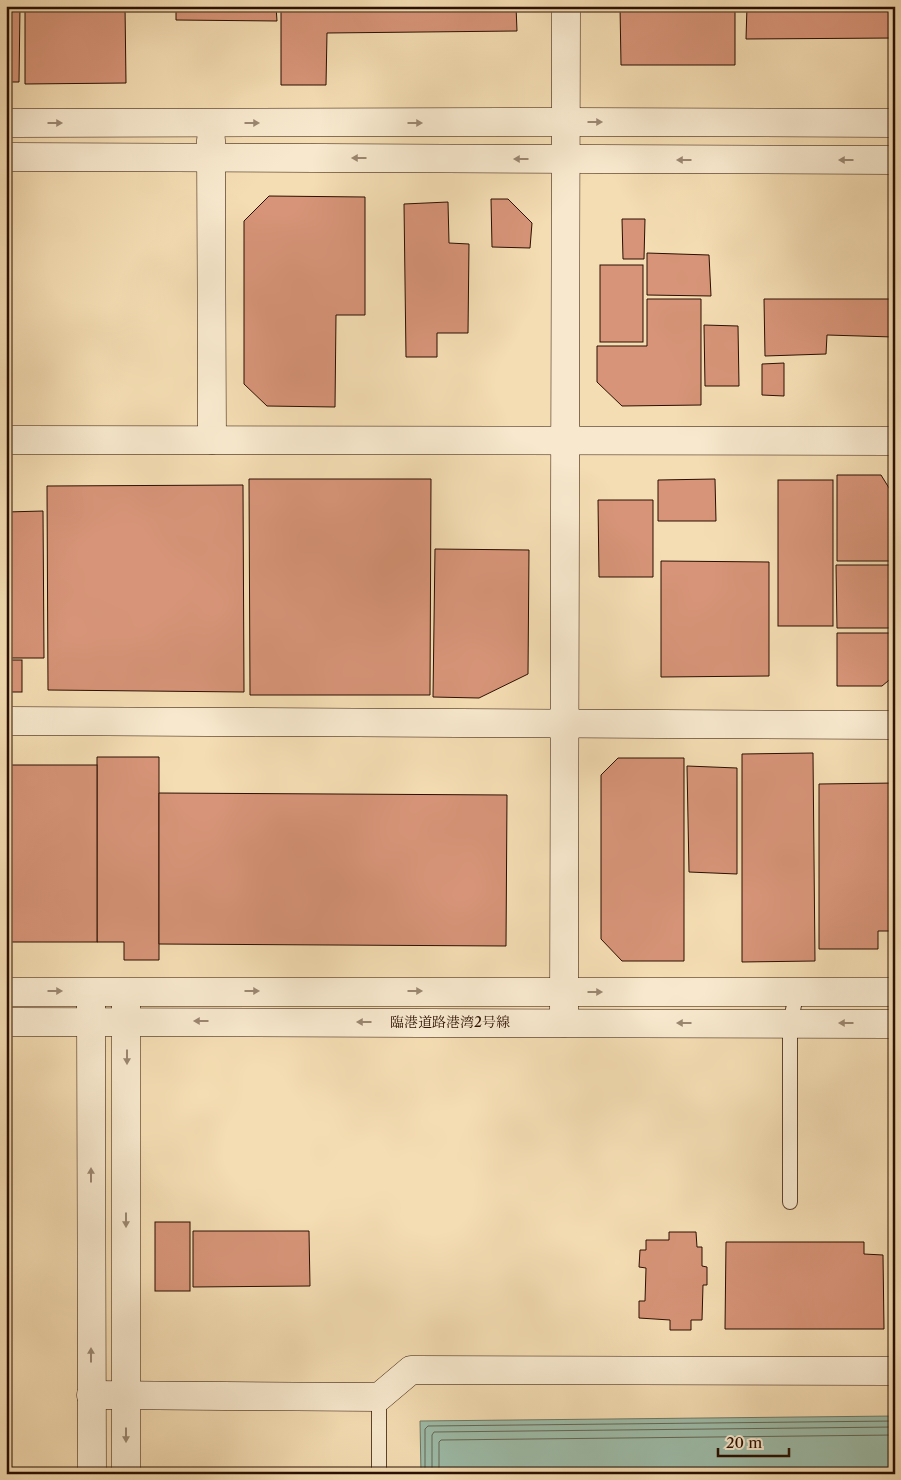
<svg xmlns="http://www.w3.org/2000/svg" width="901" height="1480" font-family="'Libre Caslon Text','Noto Serif JP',serif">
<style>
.water{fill:#9dbca9;stroke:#6f7765}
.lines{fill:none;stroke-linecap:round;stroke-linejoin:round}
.shore{stroke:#646654;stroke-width:1}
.building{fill:#d79478;stroke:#2a0f00}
.lane-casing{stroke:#5d422d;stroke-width:16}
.secondary-casing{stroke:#2a0f00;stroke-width:29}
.lane{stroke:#f8e9ce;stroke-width:14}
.secondary{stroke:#f8e9ce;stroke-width:28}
.oneway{fill:#9b8771}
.labels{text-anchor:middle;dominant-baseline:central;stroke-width:4.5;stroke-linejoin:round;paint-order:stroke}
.street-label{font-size:14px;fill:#2a0f00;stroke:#f8e9ce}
</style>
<rect width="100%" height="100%" fill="#f5ddb3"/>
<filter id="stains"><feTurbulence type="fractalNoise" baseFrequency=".004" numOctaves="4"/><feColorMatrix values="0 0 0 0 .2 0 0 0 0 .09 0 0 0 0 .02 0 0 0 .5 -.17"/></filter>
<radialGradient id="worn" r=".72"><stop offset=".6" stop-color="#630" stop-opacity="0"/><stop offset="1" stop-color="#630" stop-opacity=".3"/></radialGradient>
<polygon class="water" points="895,1416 895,1474 421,1474 420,1421"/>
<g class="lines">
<g class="shore">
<polyline points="425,1474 425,1429 428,1426 895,1421"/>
<polyline points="432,1474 432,1435 434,1432 895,1427"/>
<polyline points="439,1474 439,1442 441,1440 895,1435"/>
</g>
</g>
<g class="building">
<polygon points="6,6 20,6 19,82 6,82"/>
<polygon points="25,6 125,6 126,83 25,84"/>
<polygon points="176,6 276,6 277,21 176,20"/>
<polygon points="281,6 516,6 517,31 327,33 326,85 281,85"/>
<polygon points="620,6 735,6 735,65 621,65"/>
<polygon points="747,6 895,6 895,38 746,39"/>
<polygon points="269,196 365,197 365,315 336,315 335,407 267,406 244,384 244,221"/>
<polygon points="491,199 508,199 532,223 530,248 492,247"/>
<polygon points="448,202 449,243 469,244 468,333 437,333 437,357 406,357 404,204"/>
<polygon points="622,219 645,219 644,259 623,259"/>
<polygon points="647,253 709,255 711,296 647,295"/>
<rect x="600" y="265" width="43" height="77"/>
<polygon points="647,299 701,299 701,405 622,406 597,382 597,346 647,346"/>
<polygon points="764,299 894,299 893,337 827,335 826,354 765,356"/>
<polygon points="704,325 738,326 739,386 705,386"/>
<polygon points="784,363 784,396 762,395 762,364"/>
<polygon points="837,475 881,475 894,496 895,561 837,561"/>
<polygon points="249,479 431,479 430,695 250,695"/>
<polygon points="715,479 716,521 658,521 658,480"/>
<rect x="778" y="480" width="55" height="146"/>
<polygon points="243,485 244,692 48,690 47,486"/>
<polygon points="598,500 653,500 653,577 599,577"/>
<polygon points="43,511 44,658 6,658 6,512"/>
<polygon points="435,549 529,550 528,674 479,698 433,697"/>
<polygon points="661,561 769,562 769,676 661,677"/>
<polygon points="836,565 895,565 895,628 837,628"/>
<polygon points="837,633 895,633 894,676 882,686 837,686"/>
<rect x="6" y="660" width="16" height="32"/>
<polygon points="813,753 815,961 742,962 742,754"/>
<polygon points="97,757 159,757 159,960 124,960 124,942 97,942"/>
<polygon points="618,758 684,758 684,961 622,961 601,939 601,775"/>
<rect x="6" y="765" width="91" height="177"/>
<polygon points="687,766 737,768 737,874 689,872"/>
<polygon points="895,783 895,931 878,931 878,949 819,949 819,784"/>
<polygon points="159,793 507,795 506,946 159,944"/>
<rect x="155" y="1222" width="35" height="69"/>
<polygon points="193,1231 309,1231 310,1286 193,1287"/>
<polygon points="669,1232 696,1232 697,1247 702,1247 702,1266 707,1267 707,1285 703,1285 702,1320 691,1320 691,1330 670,1330 670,1320 639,1318 639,1301 645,1301 646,1268 639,1267 640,1250 646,1250 646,1240 669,1240"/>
<polygon points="726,1242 864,1242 864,1254 883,1255 884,1329 725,1329"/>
</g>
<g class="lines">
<defs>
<g id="lane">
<polyline points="790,1202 790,1023 797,992"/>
<polyline points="379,1474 379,1397"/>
</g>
<g id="secondary">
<polyline points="6,123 566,122 895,123"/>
<polyline points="211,140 212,440"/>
<polyline points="6,157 895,160"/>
<polyline points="6,440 895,441"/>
<polyline points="6,721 895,725"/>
<polyline points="6,992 895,992"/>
<polyline points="91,1003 92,1474"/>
<polyline points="126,1003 126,1474"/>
<polyline points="6,1022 895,1024"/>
<polyline points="564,1023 566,6"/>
<polyline points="91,1395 379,1397 411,1370 895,1371"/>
</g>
</defs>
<use href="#lane" class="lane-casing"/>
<use href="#secondary" class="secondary-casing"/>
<use href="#lane" class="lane"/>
<use href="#secondary" class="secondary"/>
</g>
<defs><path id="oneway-solid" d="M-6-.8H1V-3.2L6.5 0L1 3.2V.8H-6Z" transform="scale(1.25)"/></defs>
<g class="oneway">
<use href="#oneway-solid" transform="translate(595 122)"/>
<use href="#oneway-solid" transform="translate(55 123)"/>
<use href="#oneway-solid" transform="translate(252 123)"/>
<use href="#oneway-solid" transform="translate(415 123)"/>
<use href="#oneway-solid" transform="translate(359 158) rotate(-180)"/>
<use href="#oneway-solid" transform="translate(521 159) rotate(-180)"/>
<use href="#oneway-solid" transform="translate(684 160) rotate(-180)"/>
<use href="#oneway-solid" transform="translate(846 160) rotate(-180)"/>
<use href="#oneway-solid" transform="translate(55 991)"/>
<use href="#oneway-solid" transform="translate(252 991)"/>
<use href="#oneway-solid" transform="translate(415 991)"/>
<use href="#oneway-solid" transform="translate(595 992)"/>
<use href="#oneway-solid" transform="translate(201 1021) rotate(-180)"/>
<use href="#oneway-solid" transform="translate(364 1022) rotate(-180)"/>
<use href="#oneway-solid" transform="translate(684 1023) rotate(-180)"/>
<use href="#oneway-solid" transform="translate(846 1023) rotate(-180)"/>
<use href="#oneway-solid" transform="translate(127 1057) rotate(90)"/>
<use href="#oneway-solid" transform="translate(91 1175) rotate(-90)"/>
<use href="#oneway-solid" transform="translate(126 1220) rotate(90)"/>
<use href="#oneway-solid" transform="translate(91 1355) rotate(-90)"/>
<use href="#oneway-solid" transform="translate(126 1435) rotate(90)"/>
</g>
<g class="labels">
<g class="street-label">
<text x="450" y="1022">臨港道路港湾2号線</text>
</g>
</g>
<rect width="901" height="1480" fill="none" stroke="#f5ddb3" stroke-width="25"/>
<rect x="8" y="8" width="886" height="1465" fill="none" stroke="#2a0f00" stroke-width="2.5"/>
<rect x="12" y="12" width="876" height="1455" fill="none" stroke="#2a0f00"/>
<path d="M718 1448v8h71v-8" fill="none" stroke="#2a0f00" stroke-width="2.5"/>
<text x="726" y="1448" font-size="15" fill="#2a0f00" stroke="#f8e9ce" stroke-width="4" paint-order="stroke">20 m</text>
<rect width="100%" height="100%" filter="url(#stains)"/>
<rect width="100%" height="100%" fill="url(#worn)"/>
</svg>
